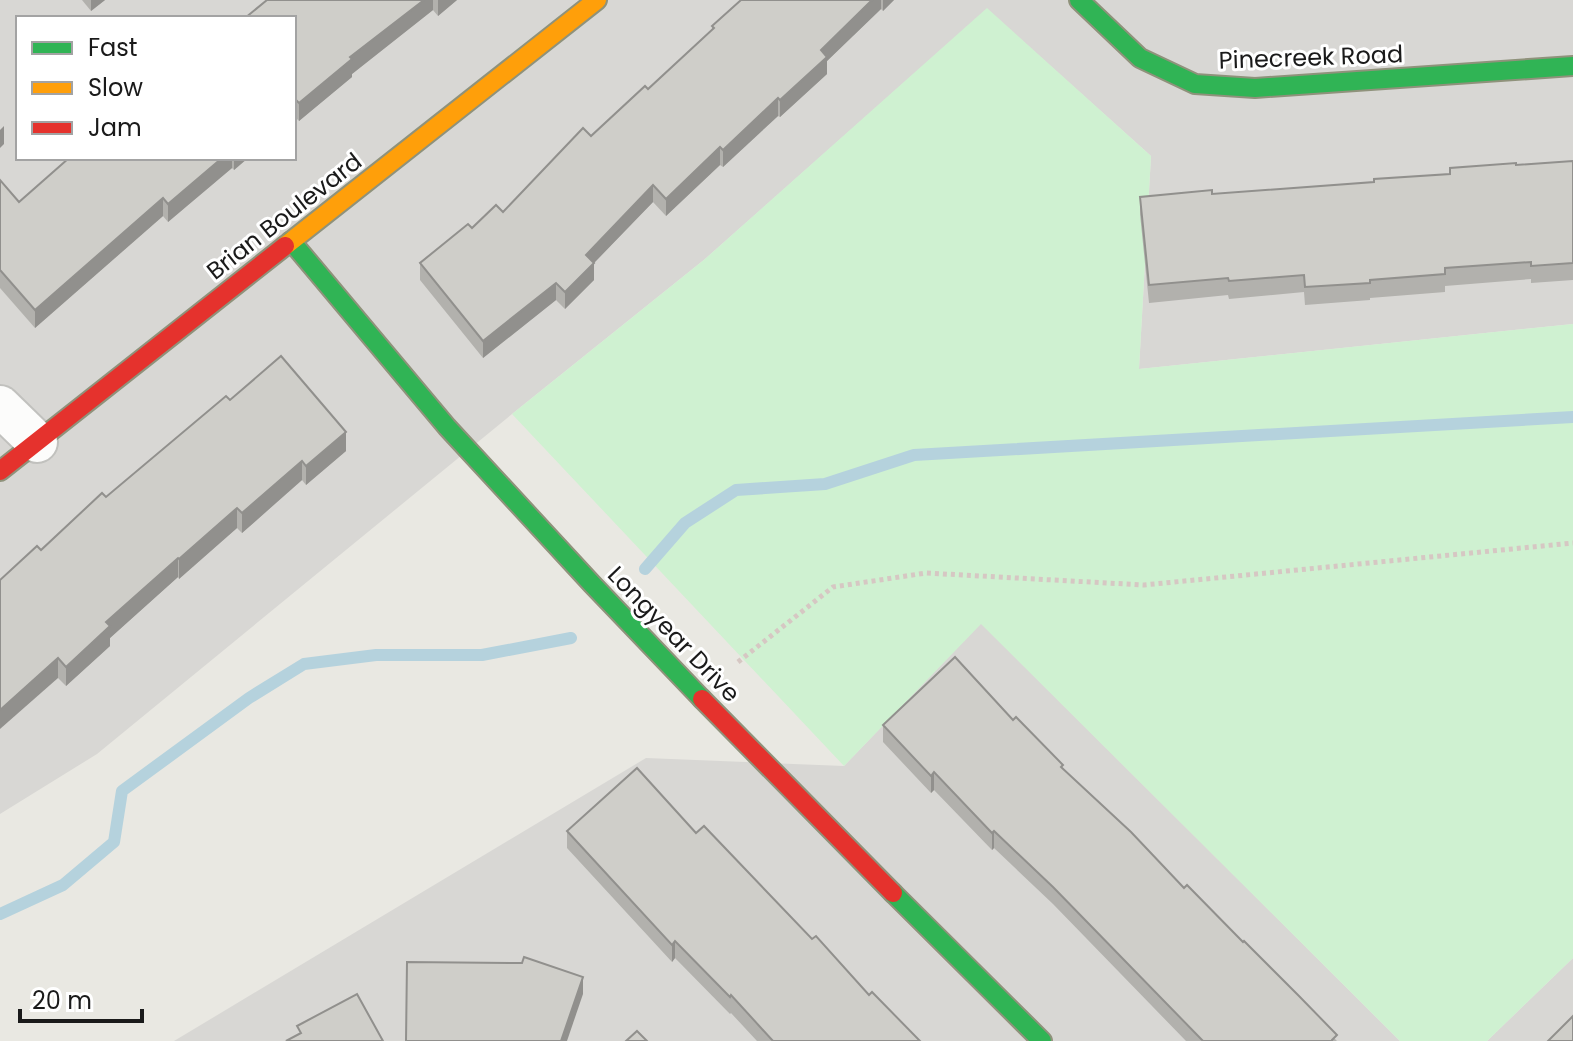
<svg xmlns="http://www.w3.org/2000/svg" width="1573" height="1041" font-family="Poppins,sans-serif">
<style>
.residential{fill:#d8d7d4;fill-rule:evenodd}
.park{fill:#cff1d1}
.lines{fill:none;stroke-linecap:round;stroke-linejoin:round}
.stream{stroke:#b5d2dd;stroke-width:12}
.street-casing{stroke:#c1c1be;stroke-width:44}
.fast-casing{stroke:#8f927b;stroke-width:22}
.slow-casing{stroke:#8f927b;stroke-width:22}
.jam-casing{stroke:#8f927b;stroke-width:22}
.path{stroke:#d6c7c3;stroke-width:5;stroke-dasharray:4 4;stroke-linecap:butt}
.street{stroke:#fcfcfb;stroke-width:40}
.fast{stroke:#30b455;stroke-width:18}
.slow{stroke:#ff9f0a;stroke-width:18}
.jam{stroke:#e5322d;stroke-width:18}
.wall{fill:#b2b1ad}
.shaded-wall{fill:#91908d}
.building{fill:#cfcec9;stroke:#91908d;stroke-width:2}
.labels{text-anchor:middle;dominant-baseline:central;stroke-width:6;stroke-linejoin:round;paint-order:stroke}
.street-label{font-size:24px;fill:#1a1a1a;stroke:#fff}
</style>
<rect width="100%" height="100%" fill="#e9e8e2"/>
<g class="residential">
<path d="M0,0H1573V324L1139,369L1151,156L987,9L705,259L512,414L97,754L0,814ZM18,18H294V158H18Z"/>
<polygon points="981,623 1400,1041 174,1041 646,758 844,766"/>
<polygon points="1573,958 1573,1041 1487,1041"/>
</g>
<polygon class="park" points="987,8 1151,156 1139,369 1573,324 1573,958 1487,1041 1400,1041 981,624 844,766 512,414 705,259"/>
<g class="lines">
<g class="stream">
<polyline points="645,569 685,523 736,490 825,484 914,455 1573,417"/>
<polyline points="0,914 63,885 114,842 122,791 249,698 304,664 376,655 482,655 571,638"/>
</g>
<defs>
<polyline id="street" points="0,406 37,442"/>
<g id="fast">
<polyline points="1079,0 1140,58 1195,84 1255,88 1573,66"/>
<polyline points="291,241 447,427 592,584 702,699"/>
<polyline points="893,893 1042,1041"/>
</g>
<polyline id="slow" points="285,246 597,0"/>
<g id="jam">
<polyline points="0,471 285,246"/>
<polyline points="702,699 893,893"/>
</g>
</defs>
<use href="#street" class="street-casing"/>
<use href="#fast" class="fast-casing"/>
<use href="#slow" class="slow-casing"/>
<use href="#jam" class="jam-casing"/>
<polyline class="path" points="738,662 833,587 926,573 1144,585 1573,543"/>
<use href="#street" class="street"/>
<use href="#fast" class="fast"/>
<use href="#slow" class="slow"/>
<use href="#jam" class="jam"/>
</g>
<g class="wall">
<polygon points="82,0 105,0 91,11"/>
<polygon points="267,0 457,0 438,16 433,10 352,74 352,77 299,121 295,117 294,118 294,18"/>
<polygon points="741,0 894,0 883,11 881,9 827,61 827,74 780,117 778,116 723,167 720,165 666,216 653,202 594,263 594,280 565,309 556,300 483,358 420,280 420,263 472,228 503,212 591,136 648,89 712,30 712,26"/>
<polygon points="69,158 248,158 234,170 232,168 168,222 163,216 35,328 0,288 0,180 19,202"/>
<polygon points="1573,161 1573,280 1531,283 1531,279 1445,286 1445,292 1370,298 1370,300 1305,305 1304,292 1229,299 1228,295 1149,303 1140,214 1140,197 1212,194 1374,182 1450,174 1516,165"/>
<polygon points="230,400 346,451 306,485 302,480 242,533 237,528 179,579 178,577 110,638 110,646 66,686 58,678 41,550 106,497"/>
<polygon points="1013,720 1184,888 1337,1041 1186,1041 1053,904 994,848 992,850 934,790 931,793 883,742 883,725"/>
<polygon points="567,831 696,833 812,939 869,995 920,1041 757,1041 731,1013 730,1014 675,958 672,962 567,848"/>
</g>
<g class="shaded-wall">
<polygon points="91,0 105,0 91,11"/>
<polygon points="424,0 433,0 433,10 352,74 352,77 299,121 299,103 350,57"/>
<polygon points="438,0 457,0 438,16"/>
<polygon points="872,0 881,0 881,9 827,61 827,74 780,117 780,100 821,50"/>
<polygon points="883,0 894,0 883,11"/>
<polygon points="778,98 778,116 723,167 723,150"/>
<polygon points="295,99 295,117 294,118 294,100"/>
<polygon points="4,126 4,144 0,148 0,130"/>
<polygon points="720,147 720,165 666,216 666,199"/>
<polygon points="222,158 232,158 232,168 168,222 168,204"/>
<polygon points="234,158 248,158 234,170"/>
<polygon points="653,185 653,202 594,263 594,280 565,309 565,292 586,255"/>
<polygon points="163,198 163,216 35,328 35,310"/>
<polygon points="556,283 556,300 483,358 483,341"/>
<polygon points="346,432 346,451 306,485 306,466"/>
<polygon points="302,461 302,480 242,533 242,513"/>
<polygon points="237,508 237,528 179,579 179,559"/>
<polygon points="178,558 178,577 110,638 110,646 66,686 66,667 106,622"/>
<polygon points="58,658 58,678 0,729 0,710"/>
<polygon points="934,772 934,790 931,793 931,776"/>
<polygon points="994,831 994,848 992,850 992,833"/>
<polygon points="675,941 675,958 672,962 672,945"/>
<polygon points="583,977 583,994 567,1041 561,1041"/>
</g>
<g class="building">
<polygon points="267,0 424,0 350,57 352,59 299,103 295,99 294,100 294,18 245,18"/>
<polygon points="741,0 872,0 821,50 827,57 780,100 778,98 723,150 720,147 666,199 653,185 586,255 594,263 565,292 556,283 483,341 420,263 468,224 472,228 496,205 503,212 583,128 591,136 645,86 648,89 714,28 712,26"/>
<polygon points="69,158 222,158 168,204 163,198 35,310 0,270 0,180 19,202"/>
<polygon points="1573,161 1573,263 1531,266 1531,262 1445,268 1445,274 1370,280 1370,283 1305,287 1304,275 1229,281 1228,278 1149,285 1140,197 1212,190 1212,194 1374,182 1374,179 1450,174 1450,168 1516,163 1516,165"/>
<polygon points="281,356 346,432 306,466 302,461 242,513 237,508 179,559 178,558 106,622 110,626 66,667 58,658 0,710 0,580 37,546 41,550 102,493 106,497 226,396 230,400"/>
<polygon points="955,657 1013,720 1016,717 1063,765 1061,767 1131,832 1184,888 1187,885 1243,942 1244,941 1298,995 1337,1035 1332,1040 1332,1041 1203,1041 1053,887 994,831 992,833 934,772 931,776 883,725"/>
<polygon points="637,768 696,833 704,826 812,939 816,936 869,995 872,992 920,1041 773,1041 731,995 730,997 675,941 672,945 567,831"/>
<polygon points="524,957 583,977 561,1041 406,1041 407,962 522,963"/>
<polygon points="357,994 383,1041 286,1041 301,1033 297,1026"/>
<polygon points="1573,1016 1573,1041 1548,1041"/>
<polygon points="637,1031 647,1041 626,1041"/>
</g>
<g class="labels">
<g class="street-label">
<text transform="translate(1311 57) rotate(-2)">Pinecreek Road</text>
<text transform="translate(284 216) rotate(-38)">Brian Boulevard</text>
<text transform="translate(674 634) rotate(46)">Longyear Drive</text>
</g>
</g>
<rect x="16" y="16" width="280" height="144" fill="#ffffff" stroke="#a3a3a3" stroke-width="2"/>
<rect x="32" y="42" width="40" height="12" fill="#30b455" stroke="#a3a3a3" stroke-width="2"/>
<text x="88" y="56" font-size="24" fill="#1a1a1a">Fast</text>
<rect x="32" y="82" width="40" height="12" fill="#ff9f0a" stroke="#a3a3a3" stroke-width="2"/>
<text x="88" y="96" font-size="24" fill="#1a1a1a">Slow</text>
<rect x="32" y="122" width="40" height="12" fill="#e5322d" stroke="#a3a3a3" stroke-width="2"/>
<text x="88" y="136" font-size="24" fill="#1a1a1a">Jam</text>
<path d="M20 1009v12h122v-12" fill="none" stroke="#1a1a1a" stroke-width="4"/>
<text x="32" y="1009" font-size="24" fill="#1a1a1a" stroke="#ffffff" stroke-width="6" paint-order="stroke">20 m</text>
</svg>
